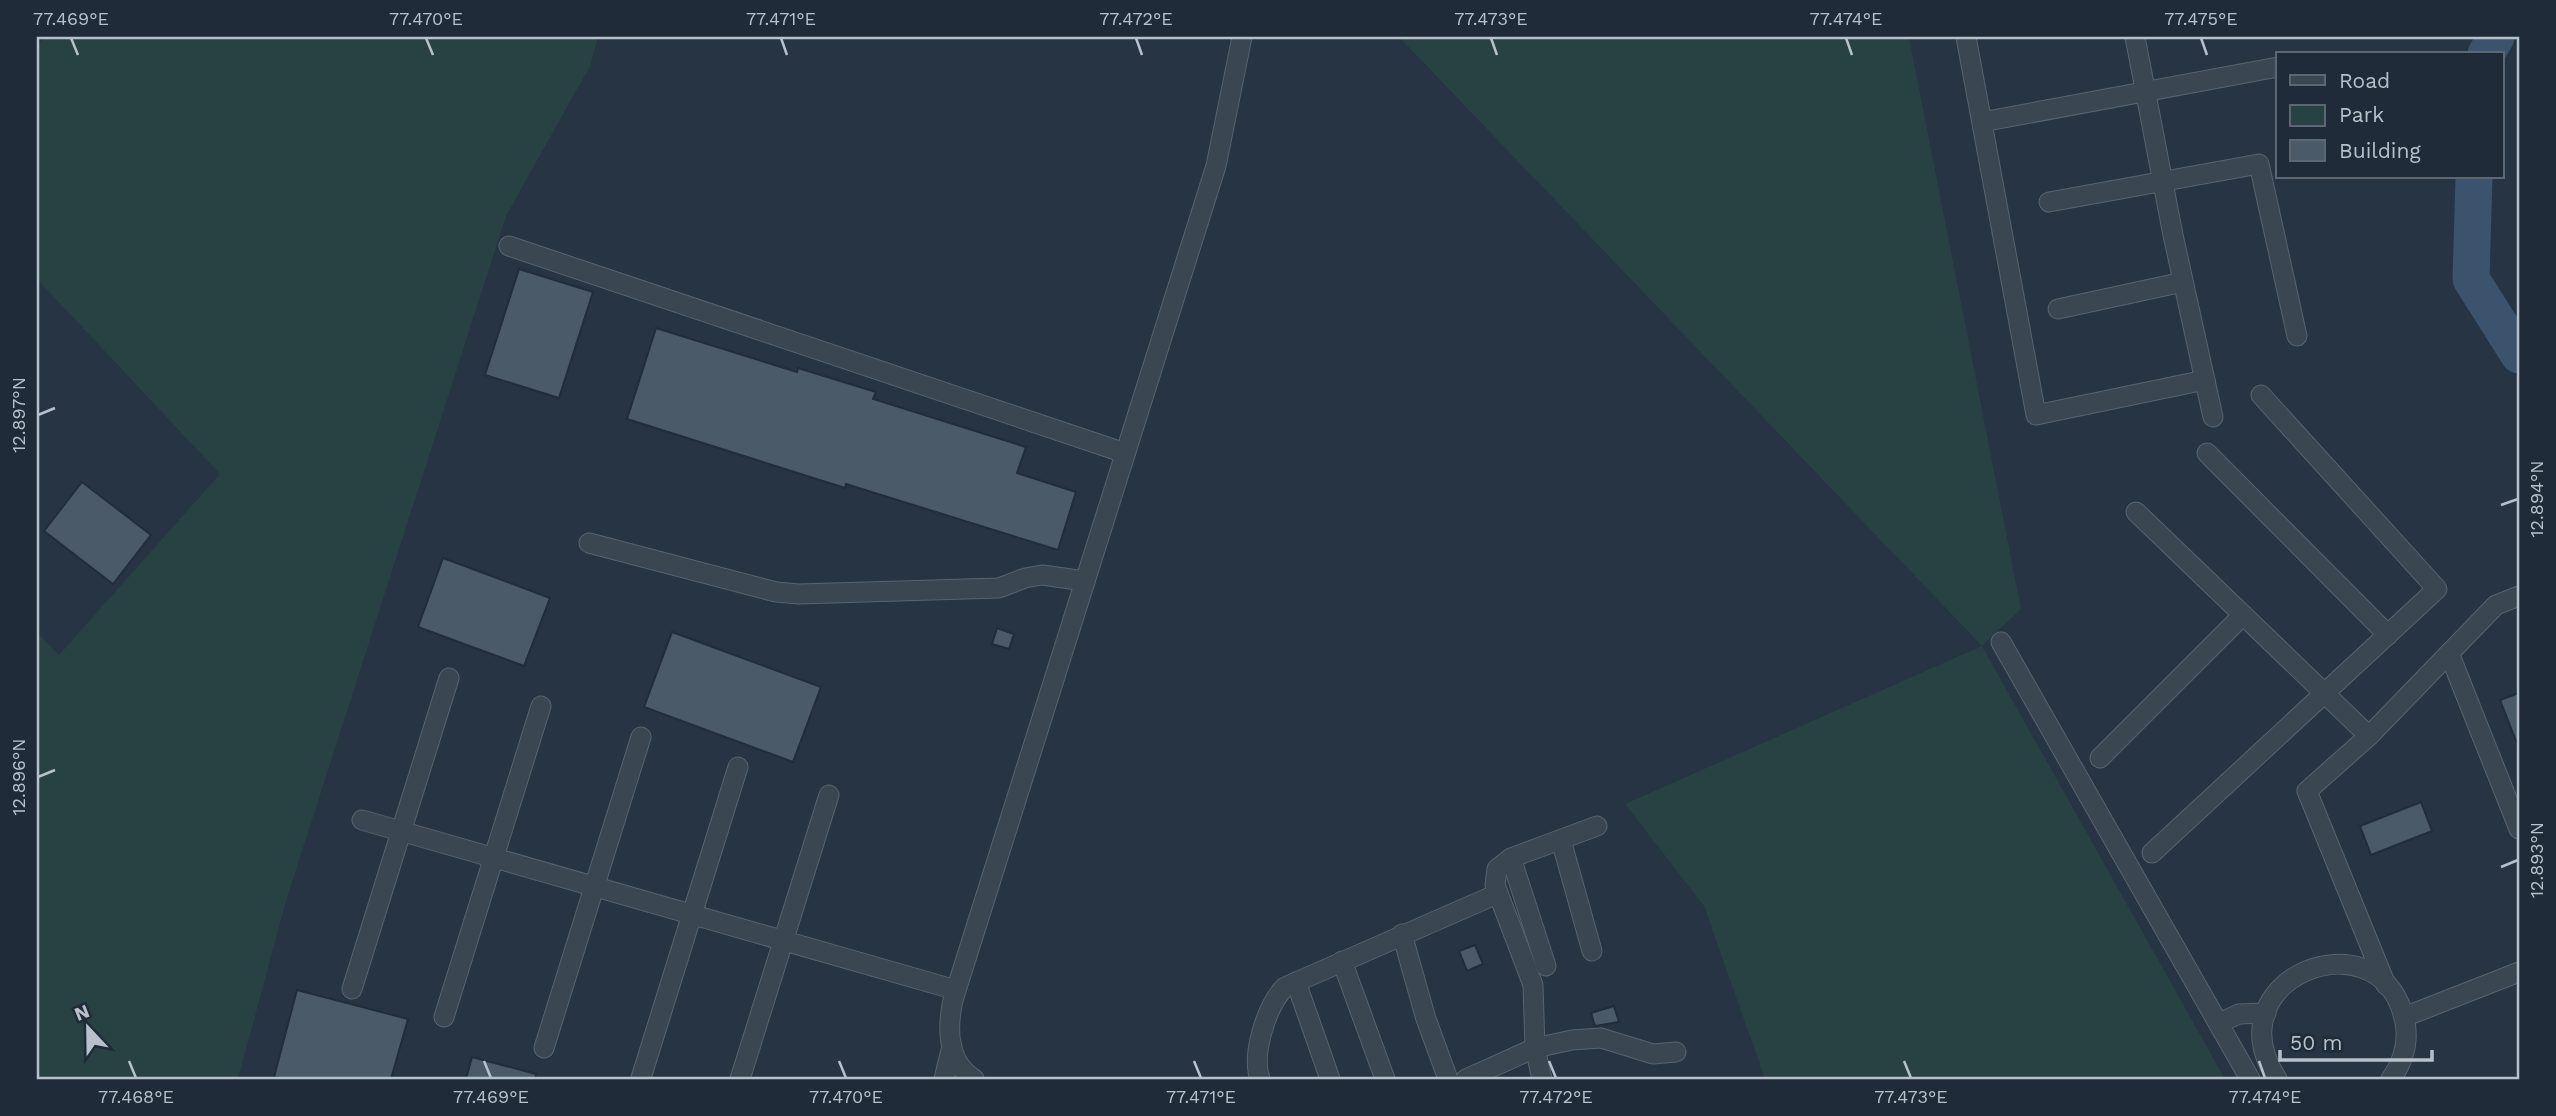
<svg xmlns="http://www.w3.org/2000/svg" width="2556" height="1116" font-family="'Work Sans',sans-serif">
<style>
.green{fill:#284244}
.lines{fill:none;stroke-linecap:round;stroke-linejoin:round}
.river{stroke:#3b536c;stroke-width:37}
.building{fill:#4a5a69;stroke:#212d3a;stroke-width:2}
.minor-casing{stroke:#586470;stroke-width:21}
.minor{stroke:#3a4652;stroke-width:19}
.ticks{fill:none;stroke:#b7c1cc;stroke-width:2.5}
.neatline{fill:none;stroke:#b7c1cc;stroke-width:2.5}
.ticks-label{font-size:18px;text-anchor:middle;fill:#b7c1cc}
</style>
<rect width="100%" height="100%" fill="#263443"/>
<g class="green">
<polygon points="44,37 598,37 590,66 506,216 286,901 238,1079 37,1079 37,632 59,655 220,474 37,279 37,46"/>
<polygon points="1399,37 1909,37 2021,609 1982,646 2225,1079 1765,1079 1704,906 1625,804 1982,646"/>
</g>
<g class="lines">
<g class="river">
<polyline points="2486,54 2496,37"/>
<polyline points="2474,177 2471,279 2519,355"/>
</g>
</g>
<g class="building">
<polygon points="519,269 593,292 559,398 485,375"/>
<polygon points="656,328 797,372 798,368 876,392 873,399 1026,447 1017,473 1076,492 1058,550 846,484 845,488 627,419"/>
<polygon points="82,482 151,535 113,584 44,531"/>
<polygon points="443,558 550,598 524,666 418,627"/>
<polygon points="997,628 1014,634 1009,649 992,644"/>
<polygon points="672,632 821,687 793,762 644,707"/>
<polygon points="2519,693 2519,746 2518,746 2500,700"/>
<polygon points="2421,802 2432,831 2371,855 2360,826"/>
<polygon points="1475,945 1483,964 1467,971 1459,951"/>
<polygon points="297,990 408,1019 391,1079 284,1079 274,1077"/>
<polygon points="1614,1006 1619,1022 1595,1026 1591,1013"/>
<polygon points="472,1057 536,1074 535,1079 466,1079"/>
</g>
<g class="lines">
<defs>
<g id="minor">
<polyline points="1966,37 2036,415 2205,380"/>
<polyline points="2135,37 2173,235 2213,417"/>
<polyline points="1982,122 2278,67"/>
<polyline points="2049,202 2259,164 2297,336"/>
<polyline points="509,246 1125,453"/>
<polyline points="2058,309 2183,282"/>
<polyline points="2207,453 2388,635"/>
<polyline points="2136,512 2369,736"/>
<polyline points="589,543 776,592 799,594 999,588 1025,578 1042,575 1085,581"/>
<polyline points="2001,642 2250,1079"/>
<polyline points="2449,653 2519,829"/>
<polyline points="2100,758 2243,615"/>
<polyline points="362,820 956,990"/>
<polyline points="1561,840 1592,951"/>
<polyline points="2152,853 2437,589 2261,395"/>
<polyline points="1511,858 1546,966"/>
<polyline points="1402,934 1426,1019 1448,1079"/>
<polyline points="1342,961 1385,1079"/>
<polyline points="1296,982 1330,1079"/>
<polyline points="2386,985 2307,791 2369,736 2496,605 2519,596"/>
<polyline points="352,989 449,678"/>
<polyline points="444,1017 541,706"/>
<polyline points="2404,1017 2519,972"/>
<polyline points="2219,1023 2239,1014 2266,1013"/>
<polyline points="544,1048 641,737"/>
<polyline points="641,1078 738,767"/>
<polyline points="740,1079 829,795"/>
<polyline points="944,1079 952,1046"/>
<path d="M974,1079C947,1062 947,1028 953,1000L1216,166L1242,37"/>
<path d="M1260,1079C1251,1054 1267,1005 1285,987L1497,894"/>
<polyline points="1466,1079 1535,1048 1572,1040 1601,1038 1653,1054 1676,1052"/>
<polyline points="1542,1079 1535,1048 1533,985 1495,885 1497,869 1511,858 1597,826"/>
<path d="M2277,1079C2212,978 2375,915 2403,1014C2410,1037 2405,1059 2391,1079"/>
</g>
</defs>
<use href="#minor" class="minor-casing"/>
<use href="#minor" class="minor"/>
</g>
<path class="ticks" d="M71,38L78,55M426,38L433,55M781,38L787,55M1136,38L1142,55M1491,38L1497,55M1846,38L1852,55M2201,38L2207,55M38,415L55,408M2501,505L2518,499M38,777L55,770M2501,867L2518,860M129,1061L136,1078M484,1061L491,1078M839,1061L846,1078M1194,1061L1201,1078M1549,1061L1556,1078M1904,1061L1911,1078M2259,1061L2265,1078"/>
<rect width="2556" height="1116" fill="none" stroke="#1f2b38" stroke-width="77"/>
<rect x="2276" y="52" width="228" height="126" fill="#1f2b38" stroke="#5c6773" stroke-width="2"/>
<rect x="2290" y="75" width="35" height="10" fill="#3a4652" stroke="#5c6773" stroke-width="2"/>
<text x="2339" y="88" font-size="21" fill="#b7c1cc">Road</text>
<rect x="2290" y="105" width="35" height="21" fill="#284244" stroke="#5c6773" stroke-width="2"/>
<text x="2339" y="122" font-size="21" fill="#b7c1cc">Park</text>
<rect x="2290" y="140" width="35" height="21" fill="#4a5a69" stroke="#5c6773" stroke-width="2"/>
<text x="2339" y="158" font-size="21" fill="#b7c1cc">Building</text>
<g transform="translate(88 1028) rotate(338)" stroke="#1f2b38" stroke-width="5" paint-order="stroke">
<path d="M0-5L12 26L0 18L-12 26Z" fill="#b7c1cc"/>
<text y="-10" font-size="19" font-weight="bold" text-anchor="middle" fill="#b7c1cc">N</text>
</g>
<path d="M2280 1050v10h152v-10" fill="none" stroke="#b7c1cc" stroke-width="3.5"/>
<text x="2290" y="1050" font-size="21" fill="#b7c1cc" stroke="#1f2b38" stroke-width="5" paint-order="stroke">50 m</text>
<rect x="38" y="38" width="2480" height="1040" class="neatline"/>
<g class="ticks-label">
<text x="71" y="25">77.469°E</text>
<text x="426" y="25">77.470°E</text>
<text x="781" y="25">77.471°E</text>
<text x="1136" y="25">77.472°E</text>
<text x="1491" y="25">77.473°E</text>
<text x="1846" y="25">77.474°E</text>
<text x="2201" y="25">77.475°E</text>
<text transform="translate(19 415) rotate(-90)" y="6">12.897°N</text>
<text transform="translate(2537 499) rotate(-90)" y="6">12.894°N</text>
<text transform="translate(19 777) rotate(-90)" y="6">12.896°N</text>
<text transform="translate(2537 860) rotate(-90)" y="6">12.893°N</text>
<text x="136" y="1103">77.468°E</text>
<text x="491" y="1103">77.469°E</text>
<text x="846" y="1103">77.470°E</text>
<text x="1201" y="1103">77.471°E</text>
<text x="1556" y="1103">77.472°E</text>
<text x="1911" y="1103">77.473°E</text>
<text x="2265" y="1103">77.474°E</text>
</g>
</svg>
